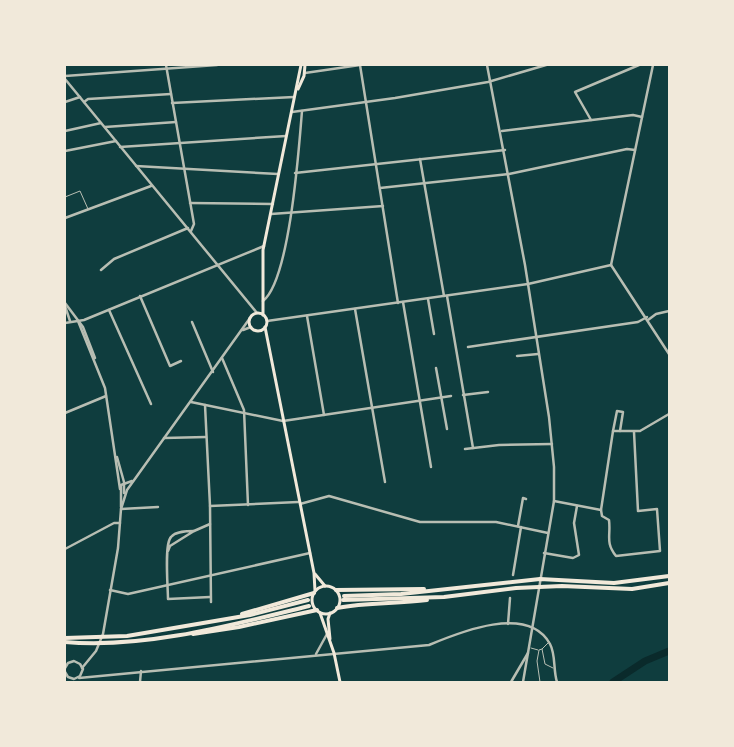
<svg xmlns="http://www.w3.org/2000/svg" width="734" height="747" font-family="'PT Sans',sans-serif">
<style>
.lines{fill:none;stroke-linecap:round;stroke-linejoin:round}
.river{stroke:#0a2a2b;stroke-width:7}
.service{stroke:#b8beb3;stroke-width:1}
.minor{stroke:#b8beb3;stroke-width:2.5}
.tertiary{stroke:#b8beb3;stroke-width:2.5}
.secondary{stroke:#f1e9da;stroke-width:3}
.primary{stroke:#f1e9da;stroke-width:4}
</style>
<rect width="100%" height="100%" fill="#0f3d3e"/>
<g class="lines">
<polyline class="river" points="613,682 645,661 669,651"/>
<g class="service">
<polyline points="65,197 80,191 88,209"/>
<polyline points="549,642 542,649 545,664 553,668"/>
<polyline points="531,648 538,650"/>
<polyline points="540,682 537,661 539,650 542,649"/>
</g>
<g class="minor">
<polyline points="166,65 194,224 191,231"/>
<polyline points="360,65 398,303"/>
<polyline points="305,73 360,65"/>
<polyline points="65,76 217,65"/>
<polyline points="65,79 257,313"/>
<polyline points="65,102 80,97"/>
<polyline points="84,102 88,99 171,94"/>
<polyline points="172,103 294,97"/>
<polyline points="292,112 395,98 488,82 546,65"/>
<polyline points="591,120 575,92 639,65"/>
<polyline points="105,127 176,122"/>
<polyline points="65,131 101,123"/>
<polyline points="502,131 633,115 642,117"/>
<polyline points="120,147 286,136"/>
<polyline points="65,151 116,141"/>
<polyline points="420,159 444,296"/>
<polyline points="136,166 278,174"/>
<polyline points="295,173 505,150"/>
<polyline points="380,188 509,174 627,149 635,150"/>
<polyline points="190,203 273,204"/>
<polyline points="271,214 383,206"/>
<polyline points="65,218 151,186"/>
<polyline points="101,270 114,259 188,228"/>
<polyline points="140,296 170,366 181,361"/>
<polyline points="447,296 473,448"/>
<polyline points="428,299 434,334"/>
<path d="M263,301C290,280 299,147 302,111"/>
<polyline points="403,302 431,467"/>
<polyline points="65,306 70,321"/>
<polyline points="355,309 385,482"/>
<polyline points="109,310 151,404"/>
<polyline points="307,316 324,415"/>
<polyline points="648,320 656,314 669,311"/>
<polyline points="192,322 213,372"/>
<polyline points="65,323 84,320 264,246"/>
<polyline points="468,347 638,322 647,317"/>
<polyline points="517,356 538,354"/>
<polyline points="222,358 244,410 248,505"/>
<polyline points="436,368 447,429"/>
<polyline points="463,395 488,392"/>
<polyline points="191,402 283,421 451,396"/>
<polyline points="205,405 210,506 211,602"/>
<polyline points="65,413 106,396"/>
<polyline points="613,431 617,411 623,412 620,431"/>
<polyline points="164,438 206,437"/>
<polyline points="465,449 499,445 552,444"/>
<polyline points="554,501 601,510 613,431 640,431 669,414"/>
<polyline points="300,504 329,496 420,522 496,522 548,533"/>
<polyline points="210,506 298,502"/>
<polyline points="121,509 158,507"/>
<path d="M601,510L602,516L609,520C611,536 605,542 616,556L660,551L657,509L638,511L634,432"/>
<polyline points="518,526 523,498 526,499"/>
<polyline points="194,531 210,524"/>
<polyline points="65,549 114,523 120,523"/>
<path d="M168,551L170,546L194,531C187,531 176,531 171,537C164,544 168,588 168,599L210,597"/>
<polyline points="544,553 573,558 579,555 574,523 577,506"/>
<polyline points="513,575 521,527"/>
<polyline points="110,590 128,594 310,553"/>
<polyline points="508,624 510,598"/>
<polyline points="140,682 141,671"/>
<polyline points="511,682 528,653"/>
</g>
<g class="tertiary">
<polyline points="487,65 525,265 549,417 554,467 554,501 523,682"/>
<polyline points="611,265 653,65"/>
<polyline points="611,265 669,354"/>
<polyline points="65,303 83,327 95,358"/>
<polyline points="78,321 105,388 120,489"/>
<polyline points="267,321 528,284 611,265"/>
<polyline points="243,330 251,327"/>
<polyline points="117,457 124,482 124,493"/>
<polyline points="121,507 121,485 132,481"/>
<polyline points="316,654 327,634"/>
<polyline points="65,668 68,663 74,661 80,664 83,669 80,676 74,679 68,677 65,672"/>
<polyline points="82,668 96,651 103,634 118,548 121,509 127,490 250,318"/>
<path d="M79,678L429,645C460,632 528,604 550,644C556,655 553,670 557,682"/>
</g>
<g class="secondary">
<polyline points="298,89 304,76 305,65"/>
<circle cx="258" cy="322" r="9"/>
<polyline points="263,315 263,250 301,65"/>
<polyline points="265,327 314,573 315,591"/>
<polyline points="315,574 325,586"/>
<circle cx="326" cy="600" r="14"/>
<polyline points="320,613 334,653 340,682"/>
<polyline points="330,613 328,619 330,639"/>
</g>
<g class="primary">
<polyline points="336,590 424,589"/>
<polyline points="344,596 401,594 540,579 614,583 669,576"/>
<polyline points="343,600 444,597 516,588 562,586 632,589 669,583"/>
<path d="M337,608C367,602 397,604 427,600"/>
<polyline points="242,614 314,593"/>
<polyline points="193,634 239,627 317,610"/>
<polyline points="65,638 127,636 250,615 308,600"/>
<path d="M65,642C144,649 232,625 309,606"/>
</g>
</g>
<rect width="734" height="747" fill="none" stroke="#f1e9da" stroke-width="132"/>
</svg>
